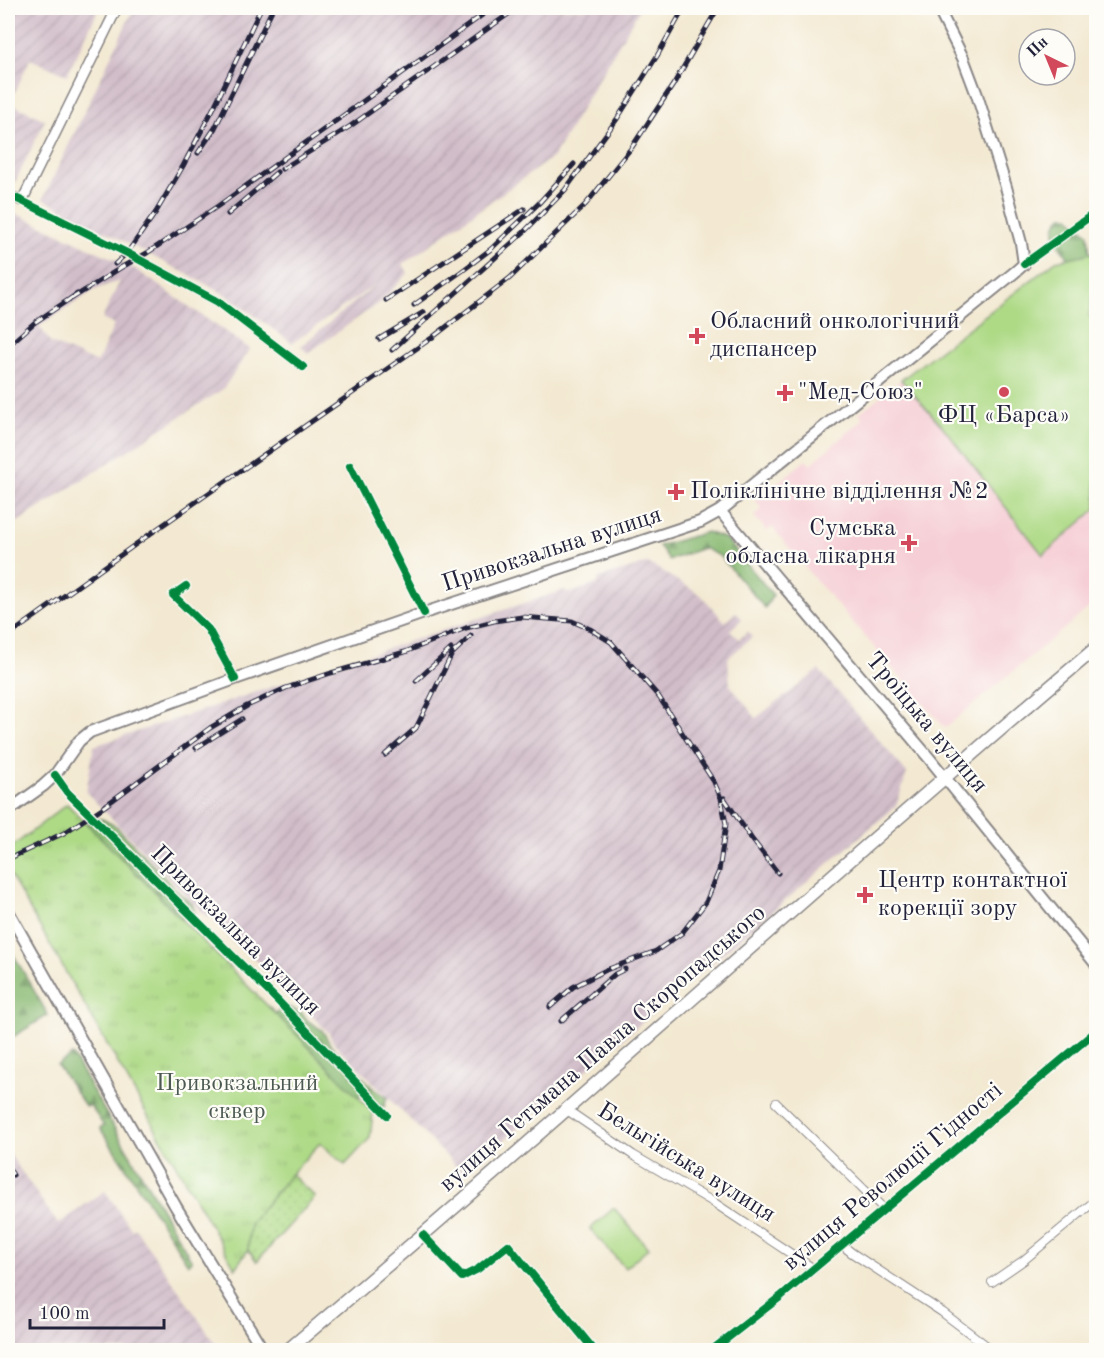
<svg xmlns="http://www.w3.org/2000/svg" width="1104" height="1358" font-family="'Old Standard TT',serif">
<style>
.built{fill:#f6cfd6}
.industrial{fill:url(#industrial-furrows);fill-rule:evenodd}
.grass{fill:url(#grass-dots);stroke:#687e60;stroke-width:1.5}
.forest{fill:url(#forest-firs);stroke:#566e57;stroke-width:1.5}
.park{fill:url(#park-tufts);stroke:#687e60;stroke-width:1.5}
.pitch{fill:#aeda86;stroke:#687e60;stroke-width:1.5}
.lines{fill:none;stroke-linecap:round;stroke-linejoin:round}
.minor-casing{stroke:#8a8686;stroke-width:10}
.tertiary-casing{stroke:#8a8686;stroke-width:12}
.secondary-casing{stroke:#8a8686;stroke-width:14}
.primary-casing{stroke:#8a8686;stroke-width:15}
.minor{stroke:#fff;stroke-width:8}
.tertiary{stroke:#fff;stroke-width:9}
.secondary{stroke:#fff;stroke-width:10}
.primary{stroke:#fff;stroke-width:12}
.rail-casing{stroke:#22223b;stroke-width:5}
.rail{stroke:#fdfcf7;stroke-width:3;stroke-dasharray:9;stroke-linecap:butt}
.cycleway-casing{stroke:#fdfcf7;stroke-width:11}
.cycleway{stroke:#00873e;stroke-width:8}
.poi-dot{fill:#d1495b;stroke:#fdfcf7;stroke-width:2}
.labels{text-anchor:middle;dominant-baseline:central;stroke-width:4.5;stroke-linejoin:round;paint-order:stroke}
.poi-label{font-size:24px;fill:#22223b;stroke:#fdfcf7;text-anchor:start}
.street-label{font-size:24px;fill:#22223b;stroke:#fdfcf7}
.park-label{font-size:24px;fill:#4c5952;stroke:#fdfcf7}
</style>
<defs>
<pattern id="industrial-furrows" width="10" height="10" patternUnits="userSpaceOnUse" patternTransform="scale(1.5)"><rect width="10" height="10" fill="#d1bdc9"/><path d="M-1 1l2-2M0 10L10 0M9 11l2-2" fill="none" stroke="#b3a2ae"/></pattern>
<pattern id="grass-dots" width="8" height="8" patternUnits="userSpaceOnUse" patternTransform="scale(1.5)"><rect width="8" height="8" fill="#aeda86"/><path d="M2 2h.1M6 6h.1" fill="none" stroke="#95bb75" stroke-width="1.8" stroke-linecap="round"/></pattern>
<pattern id="forest-firs" width="22" height="20" patternUnits="userSpaceOnUse" patternTransform="scale(1.5)"><rect width="22" height="20" fill="#8aba73"/><path d="M5 1l3.5 6h-7zM16 11l3.5 6h-7z" fill="#709760"/></pattern>
<pattern id="park-tufts" width="24" height="20" patternUnits="userSpaceOnUse" patternTransform="scale(1.5)"><rect width="24" height="20" fill="#aeda86"/><path d="M3 7l-1-3M5 7V3M7 7l1-3M15 17l-1-3M17 17v-4M19 17l1-3" fill="none" stroke="#95bb75"/></pattern>
</defs>
<rect width="100%" height="100%" fill="#fdfcf7"/>
<filter id="ink" filterUnits="userSpaceOnUse"><feTurbulence type="fractalNoise" baseFrequency=".0167" numOctaves="2"/><feDisplacementMap in="SourceGraphic" scale="12" xChannelSelector="R" yChannelSelector="G"/><feConvolveMatrix kernelMatrix="1 2 1 2 8 2 1 2 1" color-interpolation-filters="sRGB"/></filter>
<filter id="wash" filterUnits="userSpaceOnUse"><feTurbulence type="fractalNoise" baseFrequency=".008" numOctaves="4" result="noise"/><feDisplacementMap in="SourceGraphic" scale="24" xChannelSelector="R" yChannelSelector="G"/><feGaussianBlur stdDeviation="1.35" result="paint"/><feColorMatrix in="noise" values="0 0 0 0 0 0 0 0 0 0 0 0 0 0 0 0 0 1.4 0 .05"/><feComposite in="paint" operator="in"/></filter>
<g filter="url(#wash)">
<rect width="100%" height="100%" fill="#f3e9d2"/>
<polygon class="built" points="901,380 943,427 1043,555 1096,509 1096,602 945,728 813,577 772,527 767,531 754,516 762,509 755,501 806,460 811,464 863,419 859,413"/>
<g class="industrial">
<polygon points="8,8 99,8 67,75 30,59 10,103 45,120 15,182 8,178"/>
<polygon points="134,8 640,8 553,157 403,264 408,273 379,303 308,353 301,346 380,281 292,343 226,295 200,281 43,199"/>
<path d="M8,210L135,269L250,349L223,389L8,528ZM120,281L102,319L114,325L97,363L51,343L39,326L93,291L107,285Z"/>
<polygon points="648,563 701,595 725,622 736,612 742,619 730,630 739,639 748,632 752,637 728,658 730,685 756,718 819,670 907,773 896,806 464,1174 333,1042 329,1033 245,949 243,951 227,935 229,933 213,916 206,916 86,792 94,746 564,590 570,593 597,584 599,578"/>
<polygon points="8,1152 58,1224 105,1191 132,1230 135,1228 220,1350 8,1350"/>
</g>
<polygon class="grass" points="291,1174 315,1197 257,1261 248,1250 250,1224"/>
<g class="forest">
<path d="M1064,215L1069,217L1088,234L1090,255L1069,258C1061,249 1050,235 1057,222C1059,219 1062,217 1064,215Z"/>
<polygon points="707,532 726,539 773,595 765,608 720,556 703,548 669,560 659,546"/>
<polygon points="97,819 102,819 116,826 180,894 192,904 195,914 192,918 173,919 83,826"/>
<polygon points="8,945 48,1015 8,1040"/>
<polygon points="288,1007 302,1013 308,1021 322,1030 330,1044 345,1059 346,1064 351,1066 377,1091 387,1097 384,1107 373,1106 362,1095 352,1100 257,1025 279,1011"/>
<polygon points="72,1055 192,1261 188,1264 100,1128 104,1126 90,1105 86,1107 57,1065"/>
</g>
<polygon class="park" points="67,804 373,1112 370,1138 345,1165 320,1143 291,1174 250,1224 248,1250 235,1268 8,871 8,850"/>
<g class="pitch">
<polygon points="1096,252 1096,277 1089,315 1096,325 1096,509 1043,555 943,427 901,380 1056,261"/>
<polygon points="614,1208 648,1248 625,1268 590,1229"/>
</g>
</g>
<g filter="url(#ink)">
<g class="lines">
<defs>
<g id="minor">
<polyline points="22,201 127,253 218,302 303,367"/>
<polyline points="1024,264 1096,212"/>
<polyline points="350,466 424,613"/>
<polyline points="186,586 173,595 208,629 235,679"/>
<polyline points="55,775 67,792 278,1001 387,1115"/>
<polyline points="776,1103 884,1209"/>
<polyline points="567,1110 633,1155 713,1202 814,1269"/>
<polyline points="423,1235 462,1277 478,1269 508,1245 594,1350"/>
<polyline points="842,1245 852,1253 942,1312 992,1350"/>
<polyline points="992,1282 1024,1260 1096,1200"/>
<polyline points="712,1350 780,1297 1096,1031"/>
</g>
<polyline id="tertiary" points="8,195 22,201 117,8"/>
<g id="secondary">
<polyline points="720,511 929,758 1096,964"/>
<polyline points="8,811 43,786 55,775 79,741 90,732 235,679 424,613 700,522 720,511 1015,272 1024,264 1021,243 1006,187 977,95 963,58 938,8"/>
<polyline points="8,911 176,1207 263,1350"/>
</g>
<path id="primary" d="M288,1350C561,1120 823,878 1096,648"/>
</defs>
<use href="#minor" class="minor-casing"/>
<use href="#tertiary" class="tertiary-casing"/>
<use href="#secondary" class="secondary-casing"/>
<use href="#primary" class="primary-casing"/>
<use href="#minor" class="minor"/>
<use href="#tertiary" class="tertiary"/>
<use href="#secondary" class="secondary"/>
<use href="#primary" class="primary"/>
<defs>
<g id="rail">
<polyline points="198,153 215,128 273,8"/>
<polyline points="282,169 349,127 517,8"/>
<polyline points="228,214 277,172"/>
<polyline points="115,264 127,253 156,212 183,166 214,107 261,8"/>
<polyline points="71,299 122,267 147,253 218,206 492,8"/>
<polyline points="386,300 524,209"/>
<polyline points="414,305 462,271 491,249 539,203 574,164"/>
<polyline points="379,339 424,312"/>
<polyline points="8,346 34,323 77,294"/>
<polyline points="392,350 524,232 565,190 617,119 657,56 684,8"/>
<polyline points="8,636 157,529 433,337 510,278 586,204 632,147 673,85 718,8"/>
<polyline points="416,681 451,649"/>
<polyline points="196,748 242,719"/>
<polyline points="385,755 416,728 452,654 471,636"/>
<polyline points="724,798 751,838 778,873"/>
<polyline points="8,859 64,833 102,808 210,728 247,706 286,688 331,673 405,652 466,628 494,621 522,617 572,621 590,629 611,642 659,697 714,782 721,798 726,824 719,871 706,902 682,933 656,951 606,970 573,987 550,1007"/>
<polyline points="561,1021 615,974 625,969"/>
<polyline points="8,1167 13,1175"/>
</g>
</defs>
<use href="#rail" class="rail-casing"/>
<use href="#rail" class="rail"/>
<defs>
<g id="cycleway">
<polyline points="8,195 22,201 127,253 218,302 303,367"/>
<polyline points="1024,264 1096,212"/>
<polyline points="350,466 424,613"/>
<polyline points="186,586 173,595 208,629 235,679"/>
<polyline points="55,775 67,792 278,1001 387,1115"/>
<polyline points="423,1235 462,1277 478,1269 508,1245 594,1350"/>
<polyline points="712,1350 780,1297 1096,1031"/>
</g>
</defs>
<use href="#cycleway" class="cycleway-casing"/>
<use href="#cycleway" class="cycleway"/>
</g>
</g>
<g class="poi-dot">
<path d="M694 327h6v6h6v6h-6v6h-6v-6h-6v-6h6z"/>
<circle cx="1004" cy="392" r="6"/>
<path d="M782 384h6v6h6v6h-6v6h-6v-6h-6v-6h6z"/>
<path d="M673 483h6v6h6v6h-6v6h-6v-6h-6v-6h6z"/>
<path d="M906 534h6v6h6v6h-6v6h-6v-6h-6v-6h6z"/>
<path d="M862 886h6v6h6v6h-6v6h-6v-6h-6v-6h6z"/>
</g>
<g class="labels">
<g class="poi-label">
<text x="710" y="322">Обласний онкологічний<tspan x="710" dy="28">диспансер</tspan></text>
<text x="798" y="393">"Мед-Союз"</text>
<text x="1004" y="416" text-anchor="middle">ФЦ «Барса»</text>
<text x="690" y="492">Поліклінічне відділення №2</text>
<text x="896" y="529" text-anchor="end">Сумська<tspan x="896" dy="28">обласна лікарня</tspan></text>
<text x="878" y="881">Центр контактної<tspan x="878" dy="28">корекції зору</tspan></text>
</g>
<g class="street-label">
<text transform="translate(552 550) rotate(-18)">Привокзальна вулиця</text>
<text transform="translate(926 723) rotate(50)">Троїцька вулиця</text>
<text transform="translate(235 931) rotate(45)">Привокзальна вулиця</text>
<text transform="translate(603 1049) rotate(-41)">вулиця Гетьмана Павла Скоропадського</text>
<text transform="translate(686 1163) rotate(32)">Бельгійська вулиця</text>
<text transform="translate(893 1177) rotate(-40)">вулиця Революції Гідності</text>
</g>
<g class="park-label">
<text x="237" y="1084">Привокзальний<tspan x="237" dy="28">сквер</tspan></text>
</g>
</g>
<rect width="1104" height="1358" fill="none" stroke="#fdfcf7" stroke-width="30"/>
<g transform="translate(1047 57) rotate(317)"><circle r="28" fill="#fdfcf7" stroke="#a5a5ac" stroke-width="1.5"/>
<path d="M0-4.5L10 22L0 15L-10 22Z" fill="#d1495b"/>
<text y="-9" font-size="16" font-weight="bold" text-anchor="middle" fill="#22223b">Пн</text>
</g>
<path d="M30 1319v9h134v-9" fill="none" stroke="#22223b" stroke-width="3"/>
<text x="39" y="1319" font-size="18" fill="#22223b" stroke="#fdfcf7" stroke-width="4.5" paint-order="stroke">100 m</text>
</svg>
